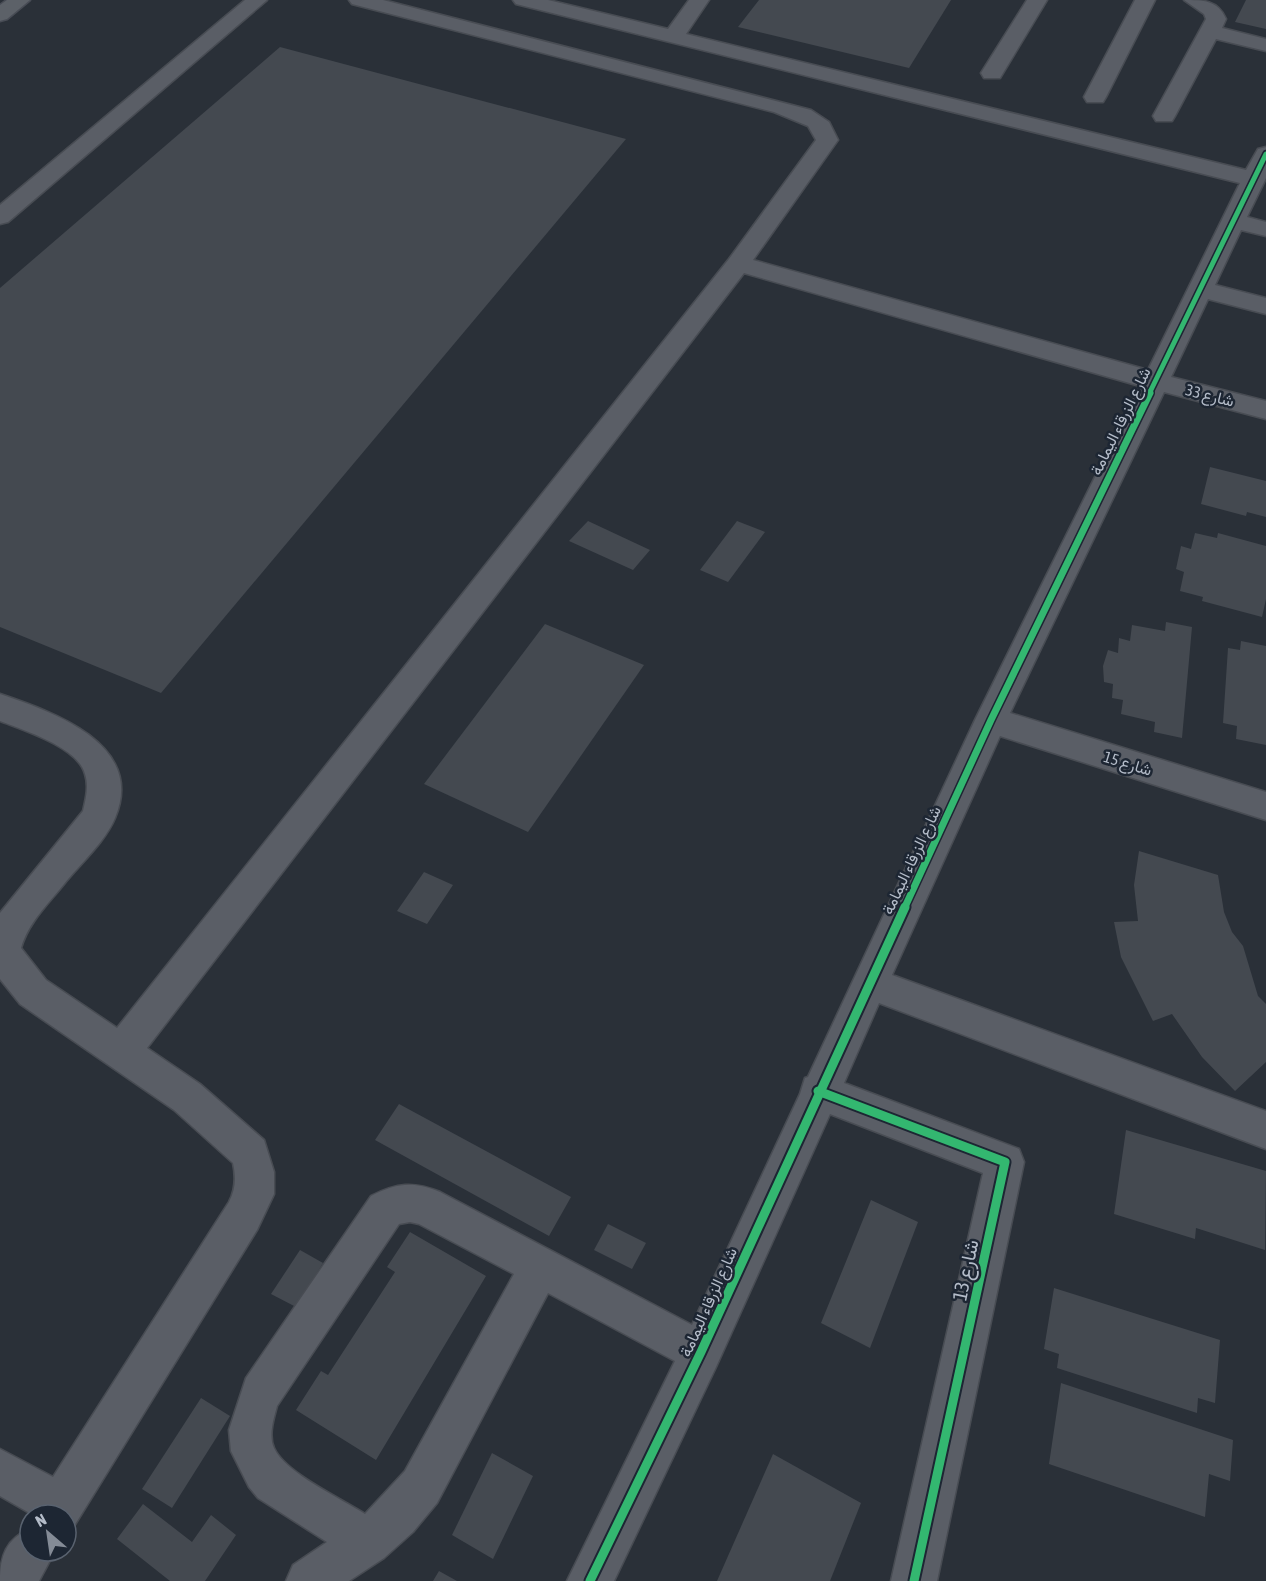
<svg xmlns="http://www.w3.org/2000/svg" width="1266" height="1581" font-family="'Asap Condensed',Vazirmatn,sans-serif">
<style>
.building{fill:#444950}
.lines{fill:none;stroke-linecap:round;stroke-linejoin:round}
.minor-casing{stroke:#484c53;stroke-width:3}
.major-casing{stroke:#484c55;stroke-width:3}
.minor{fill:#5a5e66;fill-rule:evenodd}
.major{fill:#5c6168;fill-rule:evenodd}
.cycleway-far2-casing{stroke:#1d2633;stroke-width:8}
.cycleway-far1-casing{stroke:#1d2633;stroke-width:10}
.cycleway-casing{stroke:#1d2633;stroke-width:13}
.cycleway-far2{stroke:#33b770;stroke-width:5}
.cycleway-far1{stroke:#33b770;stroke-width:7}
.cycleway{stroke:#33b770;stroke-width:9}
.labels{text-anchor:middle;dominant-baseline:central;stroke-width:5;stroke-linejoin:round;paint-order:stroke}
.street-label{font-size:16px;fill:#b4bcc9;stroke:#1d2633}
.near-street-label{font-size:20px;fill:#b4bcc9;stroke:#1d2633}
</style>
<rect width="100%" height="100%" fill="#2a3038"/>
<g class="building">
<polygon points="759,0 951,0 909,68 738,27"/>
<polygon points="1246,0 1266,0 1266,29 1235,22"/>
<polygon points="280,47 626,139 161,693 0,627 0,288"/>
<polygon points="1210,467 1266,481 1266,517 1247,512 1246,516 1201,504"/>
<polygon points="588,521 650,550 633,570 569,541"/>
<polygon points="737,521 765,532 728,582 700,570"/>
<polygon points="1195,533 1217,538 1218,533 1266,546 1266,599 1262,617 1202,601 1203,597 1180,591 1184,572 1176,569 1181,546 1191,549"/>
<polygon points="1166,622 1192,627 1182,738 1154,732 1155,722 1121,714 1123,700 1112,698 1113,684 1104,682 1103,666 1108,650 1118,653 1119,638 1130,641 1132,625 1165,631"/>
<polygon points="545,624 644,665 528,832 424,784"/>
<polygon points="1241,641 1266,646 1266,745 1236,739 1237,726 1223,723 1228,648 1240,650"/>
<polygon points="1139,851 1218,875 1224,912 1232,932 1243,946 1258,996 1266,1004 1266,1062 1235,1091 1202,1057 1172,1014 1153,1021 1121,957 1114,922 1138,921 1134,885"/>
<polygon points="424,872 453,885 427,924 397,911"/>
<polygon points="399,1104 571,1197 549,1236 375,1140"/>
<polygon points="1126,1130 1266,1171 1265,1250 1196,1228 1195,1239 1114,1214"/>
<polygon points="871,1200 918,1222 870,1348 821,1323"/>
<polygon points="608,1224 646,1243 632,1269 594,1250"/>
<polygon points="410,1232 486,1276 376,1460 296,1410 321,1371 328,1375 395,1272 387,1267"/>
<polygon points="300,1250 323,1263 296,1307 271,1294"/>
<polygon points="1054,1288 1220,1340 1215,1403 1198,1398 1197,1413 1057,1368 1059,1354 1044,1349"/>
<polygon points="1061,1383 1233,1440 1230,1481 1209,1474 1205,1517 1049,1464"/>
<polygon points="201,1398 230,1416 172,1508 142,1489"/>
<polygon points="492,1453 533,1476 493,1559 452,1535"/>
<polygon points="773,1454 861,1503 830,1581 717,1581"/>
<polygon points="143,1504 192,1542 211,1515 236,1535 205,1581 170,1581 117,1539"/>
<polygon points="439,1571 457,1581 433,1581"/>
</g>
<g class="lines">
<defs>
<g id="minor">
<polygon points="245,0 267,0 8,222 0,224 0,205"/>
<path d="M349,0H383L811,110L829,122L838,140L753,260L1148,370L1240,183L516,4L513,0H548L668,29L689,0H709L686,34L1246,170L1258,149L1266,147V178L1247,217L1266,222V236L1241,230L1215,285L1266,298V314L1208,299L1171,377L1266,401V419L1164,392L1010,713L1266,792V820L1000,736L892,975L1266,1111V1149L879,1003L844,1083L1019,1149L1024,1162L937,1581H891L983,1173L830,1114L716,1367L614,1581H567L675,1361L548,1293L437,1503L413,1532L384,1558L349,1581H286L293,1565L327,1542L258,1498L249,1487L231,1451L229,1430L246,1378L371,1196C397,1183 413,1181 440,1192L692,1325L800,1094L805,1078L808,1077L975,720L1140,386L744,273L147,1048L200,1084L264,1140L274,1172V1194L257,1230L71,1531L66,1533V1515H33L0,1496V1449L53,1477L229,1202C236,1189 236,1177 233,1163L174,1110L20,1004L0,979V913L83,811C86,798 89,786 85,774C78,747 23,730 0,721V694C53,712 146,744 115,818C105,842 80,864 64,884C48,904 28,923 21,948L46,980L117,1028L729,259L816,140L808,126L774,112L352,4ZM410,1222L419,1224L514,1274L405,1471L365,1514C342,1499 285,1473 274,1448C268,1435 274,1418 277,1406L399,1224Z"/>
<polygon points="1027,0 1047,0 1000,78 984,78 981,73"/>
<polygon points="1135,0 1155,0 1106,97 1103,102 1087,102 1084,97"/>
<path d="M1184,0C1203,0 1218,0 1226,19L1222,28L1266,39V51L1216,39L1175,116L1172,121H1156L1153,116L1206,19L1204,14Z"/>
<path d="M30,1529V1551H55L39,1581H0C0,1556 6,1539 30,1529Z"/>
</g>
<polygon id="major" points="7,0 30,0 7,19 0,21 0,5"/>
</defs>
<use href="#minor" class="minor-casing"/>
<use href="#major" class="major-casing"/>
<use href="#minor" class="minor"/>
<use href="#major" class="major"/>
<defs>
<polyline id="cycleway-far2" points="1149,394 1266,154"/>
<polyline id="cycleway-far1" points="904,909 991,720 1150,393"/>
<g id="cycleway">
<polyline points="818,1091 1005,1162 914,1581"/>
<polyline points="590,1581 701,1352 905,907"/>
</g>
</defs>
<use href="#cycleway-far2" class="cycleway-far2-casing"/>
<use href="#cycleway-far1" class="cycleway-far1-casing"/>
<use href="#cycleway" class="cycleway-casing"/>
<use href="#cycleway-far2" class="cycleway-far2"/>
<use href="#cycleway-far1" class="cycleway-far1"/>
<use href="#cycleway" class="cycleway"/>
</g>
<g class="labels">
<g class="street-label">
<text transform="translate(1210 395) rotate(14)">شارع 33</text>
<text transform="translate(1120 421) rotate(-64)">شارع الزرقاء اليمامة</text>
<text transform="translate(1128 763) rotate(17)">شارع 15</text>
<text transform="translate(911 860) rotate(-65)">شارع الزرقاء اليمامة</text>
<text transform="translate(708 1302) rotate(-66)">شارع الزرقاء اليمامة</text>
</g>
<g class="near-street-label">
<text transform="translate(965 1270) rotate(-78)">شارع 13</text>
</g>
</g>
<g transform="translate(48 1533) rotate(331)"><circle r="28" fill="#1d2633" stroke="#59626f" stroke-width="1.5"/>
<path d="M0-4.5L10 22L0 15L-10 22Z" fill="#848b96"/>
<text y="-9" font-size="16" font-weight="bold" text-anchor="middle" fill="#b4bcc9">N</text>
</g>
</svg>
